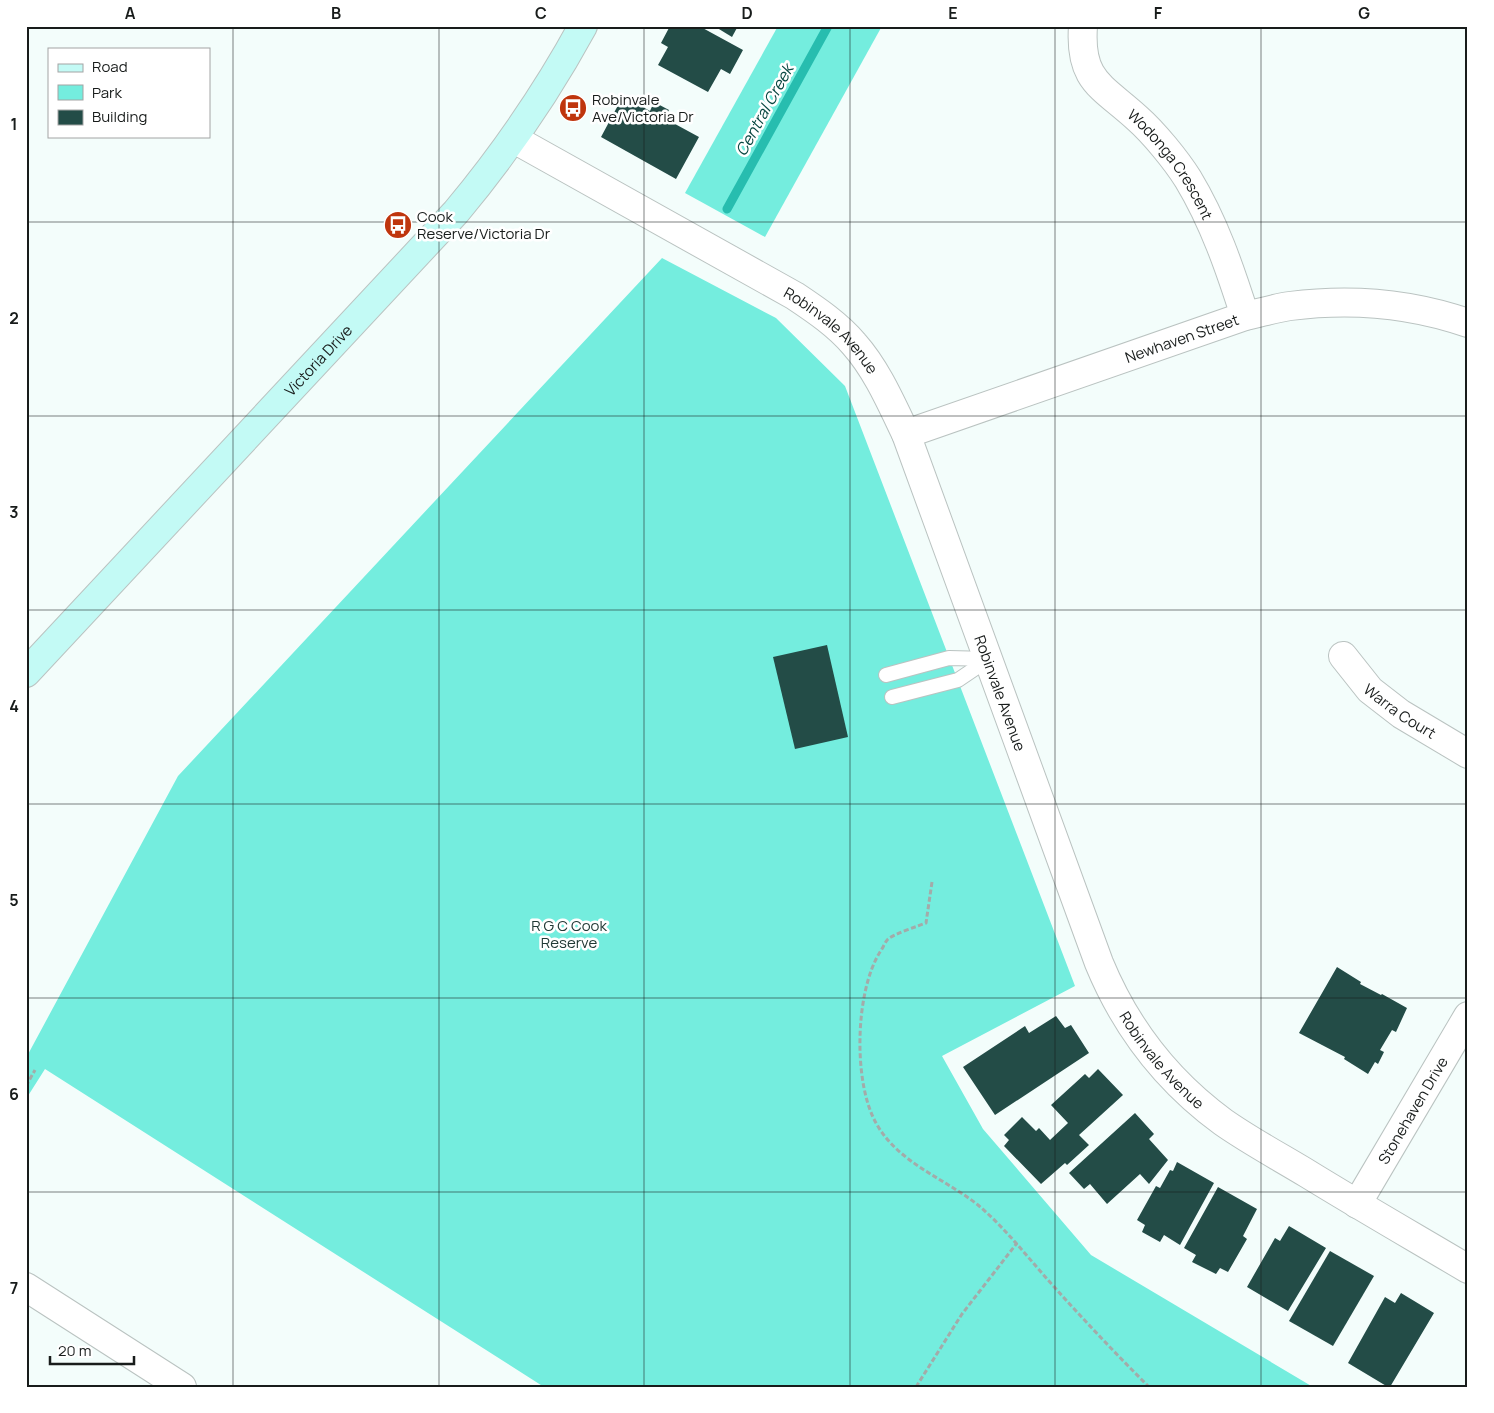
<svg xmlns="http://www.w3.org/2000/svg" width="1494" height="1413" font-family="Manrope,sans-serif">
<style>
.green{fill:#74edde}
.lines{fill:none;stroke-linecap:round;stroke-linejoin:round}
.stream{stroke:#27bdaf;stroke-width:9}
.building{fill:#234c47}
.lane-casing{stroke:#bac3c1;stroke-width:16}
.street-casing{stroke:#bac3c1;stroke-width:30}
.secondary-casing{stroke:#bac3c1;stroke-width:30}
.path{stroke:#a3aba9;stroke-width:3;stroke-dasharray:5 2.5;stroke-linecap:butt}
.lane{stroke:#fff;stroke-width:14}
.street{stroke:#fff;stroke-width:28}
.secondary{stroke:#c3faf5;stroke-width:28}
.grid{fill:none;stroke:#181c1b;stroke-width:1;stroke-opacity:0.55}
.labels{text-anchor:middle;dominant-baseline:central;stroke-width:5;stroke-linejoin:round;paint-order:stroke}
.poi-label{font-size:15px;fill:#181c1b;stroke:#fff;text-anchor:start}
.street-label{font-size:15px;fill:#181c1b;stroke:#fff}
.park-label{font-size:15px;fill:#213935;stroke:#fff}
.water-label{font-size:16px;font-style:italic;fill:#084741;stroke:#fff}
.neatline{fill:none;stroke:#181c1b;stroke-width:2}
.grid-label{font-size:16px;text-anchor:middle;font-weight:bold;fill:#181c1b}
</style>
<rect width="100%" height="100%" fill="#f3fdfb"/>
<g class="green">
<polygon points="778,26 882,26 765,237 685,193"/>
<polygon points="662,258 776,318 845,386 1075,986 942,1056 983,1129 1091,1255 1313,1387 544,1387 45,1069 26,1099 26,1058 178,776"/>
</g>
<g class="lines">
<polyline class="stream" points="727,209 828,26"/>
</g>
<g class="building">
<polygon points="670,26 699,26 743,50 730,74 721,69 708,92 658,65 668,47 661,43"/>
<polygon points="714,26 738,26 732,37"/>
<polygon points="623,96 650,111 654,102 669,110 664,118 699,137 676,179 601,137"/>
<polygon points="827,645 848,737 795,749 773,657"/>
<polygon points="1337,967 1361,982 1360,984 1381,995 1382,994 1407,1008 1396,1032 1392,1030 1380,1050 1384,1052 1378,1064 1375,1062 1368,1074 1344,1059 1345,1057 1299,1033"/>
<polygon points="1056,1016 1065,1028 1071,1025 1089,1053 995,1115 963,1067 1025,1026 1029,1033"/>
<polygon points="1098,1069 1123,1095 1079,1135 1089,1145 1067,1165 1065,1163 1041,1184 1004,1146 1009,1140 1004,1135 1022,1117 1036,1131 1039,1128 1050,1140 1068,1123 1051,1105 1085,1074 1089,1078"/>
<polygon points="1135,1113 1154,1134 1149,1139 1168,1160 1149,1184 1140,1174 1107,1204 1090,1184 1084,1189 1069,1173"/>
<polygon points="1177,1162 1214,1183 1180,1245 1164,1235 1160,1242 1142,1232 1145,1225 1137,1220 1156,1186 1160,1188 1170,1170 1173,1171"/>
<polygon points="1218,1187 1257,1209 1243,1236 1247,1239 1228,1272 1220,1268 1216,1274 1192,1262 1196,1255 1184,1248"/>
<polygon points="1289,1226 1326,1248 1288,1311 1247,1287 1275,1238 1280,1241"/>
<polygon points="1330,1251 1374,1276 1333,1346 1289,1321"/>
<polygon points="1401,1293 1434,1313 1390,1387 1388,1387 1348,1363 1385,1297 1395,1303"/>
</g>
<g class="lines">
<defs>
<g id="lane">
<polyline points="886,675 949,658 989,659"/>
<polyline points="892,697 958,680 989,659"/>
</g>
<g id="street">
<path id="s1" d="M1083,26C1079,81 1102,86 1137,118C1154,133 1176,160 1188,179C1214,222 1230,269 1245,316"/>
<path id="s2" d="M514,139L795,296C816,310 838,325 854,344C877,370 891,403 906,434L1099,963C1125,1026 1167,1081 1223,1122C1250,1141 1280,1157 1308,1174C1360,1206 1414,1237 1468,1269"/>
<path id="s3" d="M906,434L1245,316C1260,313 1275,308 1290,306C1351,298 1410,303 1468,323"/>
<path id="s4" d="M1343,656L1370,690L1401,714L1468,754"/>
<path id="s5" d="M1357,1204L1468,1016"/>
<polyline points="26,1287 182,1387"/>
</g>
<g id="secondary">
<path id="s6" d="M26,673L456,212C506,152 546,94 583,26"/>
</g>
</defs>
<use href="#lane" class="lane-casing"/>
<use href="#street" class="street-casing"/>
<use href="#secondary" class="secondary-casing"/>
<g class="path">
<path d="M932,882L926,923C918,926 894,934 888,939C885,942 883,948 880,952C855,992 853,1082 876,1123C898,1163 944,1178 978,1205C1004,1227 1025,1254 1048,1280C1080,1316 1114,1352 1149,1387"/>
<polyline points="26,1086 35,1070"/>
<polyline points="916,1387 962,1314 1017,1243"/>
</g>
<use href="#lane" class="lane"/>
<use href="#street" class="street"/>
<use href="#secondary" class="secondary"/>
</g>
<path class="grid" d="M233,26V1387M439,26V1387M644,26V1387M850,26V1387M1055,26V1387M1261,26V1387M26,222H1468M26,416H1468M26,610H1468M26,804H1468M26,998H1468M26,1192H1468"/>
<defs>
<symbol id="bus-disc" viewBox="-11 -11 22 22"><circle r="9.5" fill="#bf350d" stroke="#fff"/><path d="M-5-6H5V4H4V6H2V4H-2V6H-4V4H-5ZM-3.5-4V0h7V-4ZM-3.5 1.2v1.5H-2V1.2ZM2 1.2v1.5H3.5V1.2Z" fill="#fff"/></symbol>
</defs>
<g fill-rule="evenodd">
<use href="#bus-disc" x="557" y="92" width="32" height="32"/>
<use href="#bus-disc" x="382" y="209" width="32" height="32"/>
</g>
<g class="labels">
<g class="poi-label">
<text x="592" y="99">Robinvale<tspan x="592" dy="17">Ave/Victoria Dr</tspan></text>
<text x="417" y="216">Cook<tspan x="417" dy="17">Reserve/Victoria Dr</tspan></text>
</g>
<g class="street-label">
<text stroke="none"><textPath href="#s1" startOffset="171">Wodonga Crescent</textPath></text>
<text stroke="none"><textPath href="#s2" startOffset="372">Robinvale Avenue</textPath></text>
<text stroke="none"><textPath href="#s3" startOffset="292">Newhaven Street</textPath></text>
<text stroke="none"><textPath href="#s6" startOffset="428">Victoria Drive</textPath></text>
<text stroke="none"><textPath href="#s2" startOffset="778">Robinvale Avenue</textPath></text>
<text stroke="none"><textPath href="#s4" startOffset="80">Warra Court</textPath></text>
<text stroke="none"><textPath href="#s2" startOffset="1182">Robinvale Avenue</textPath></text>
<text stroke="none"><textPath href="#s5" startOffset="109">Stonehaven Drive</textPath></text>
</g>
<g class="park-label">
<text x="569" y="925">R G C Cook<tspan x="569" dy="17">Reserve</tspan></text>
</g>
<g class="water-label">
<text transform="translate(764 110) rotate(-61)">Central Creek</text>
</g>
</g>
<rect width="1494" height="1413" fill="none" stroke="#ffffff" stroke-width="55"/>
<rect x="48" y="48" width="162" height="90" fill="#ffffff" stroke="#a3a4a4"/>
<rect x="58" y="64" width="25" height="8" fill="#c3faf5" stroke="#a3a4a4"/>
<text x="92" y="72" font-size="15" fill="#181c1b">Road</text>
<rect x="58" y="85" width="25" height="15" fill="#74edde" stroke="#a3a4a4"/>
<text x="92" y="98" font-size="15" fill="#181c1b">Park</text>
<rect x="58" y="110" width="25" height="15" fill="#234c47" stroke="#a3a4a4"/>
<text x="92" y="122" font-size="15" fill="#181c1b">Building</text>
<path d="M50 1356v8h84v-8" fill="none" stroke="#181c1b" stroke-width="2.5"/>
<text x="58" y="1356" font-size="15" fill="#181c1b" stroke="#ffffff" stroke-width="4" paint-order="stroke">20 m</text>
<rect x="28" y="28" width="1438" height="1358" class="neatline"/>
<g class="grid-label">
<text x="130" y="19">A</text>
<text x="336" y="19">B</text>
<text x="541" y="19">C</text>
<text x="747" y="19">D</text>
<text x="953" y="19">E</text>
<text x="1158" y="19">F</text>
<text x="1364" y="19">G</text>
<text x="14" y="130">1</text>
<text x="14" y="324">2</text>
<text x="14" y="518">3</text>
<text x="14" y="712">4</text>
<text x="14" y="906">5</text>
<text x="14" y="1100">6</text>
<text x="14" y="1294">7</text>
</g>
</svg>
